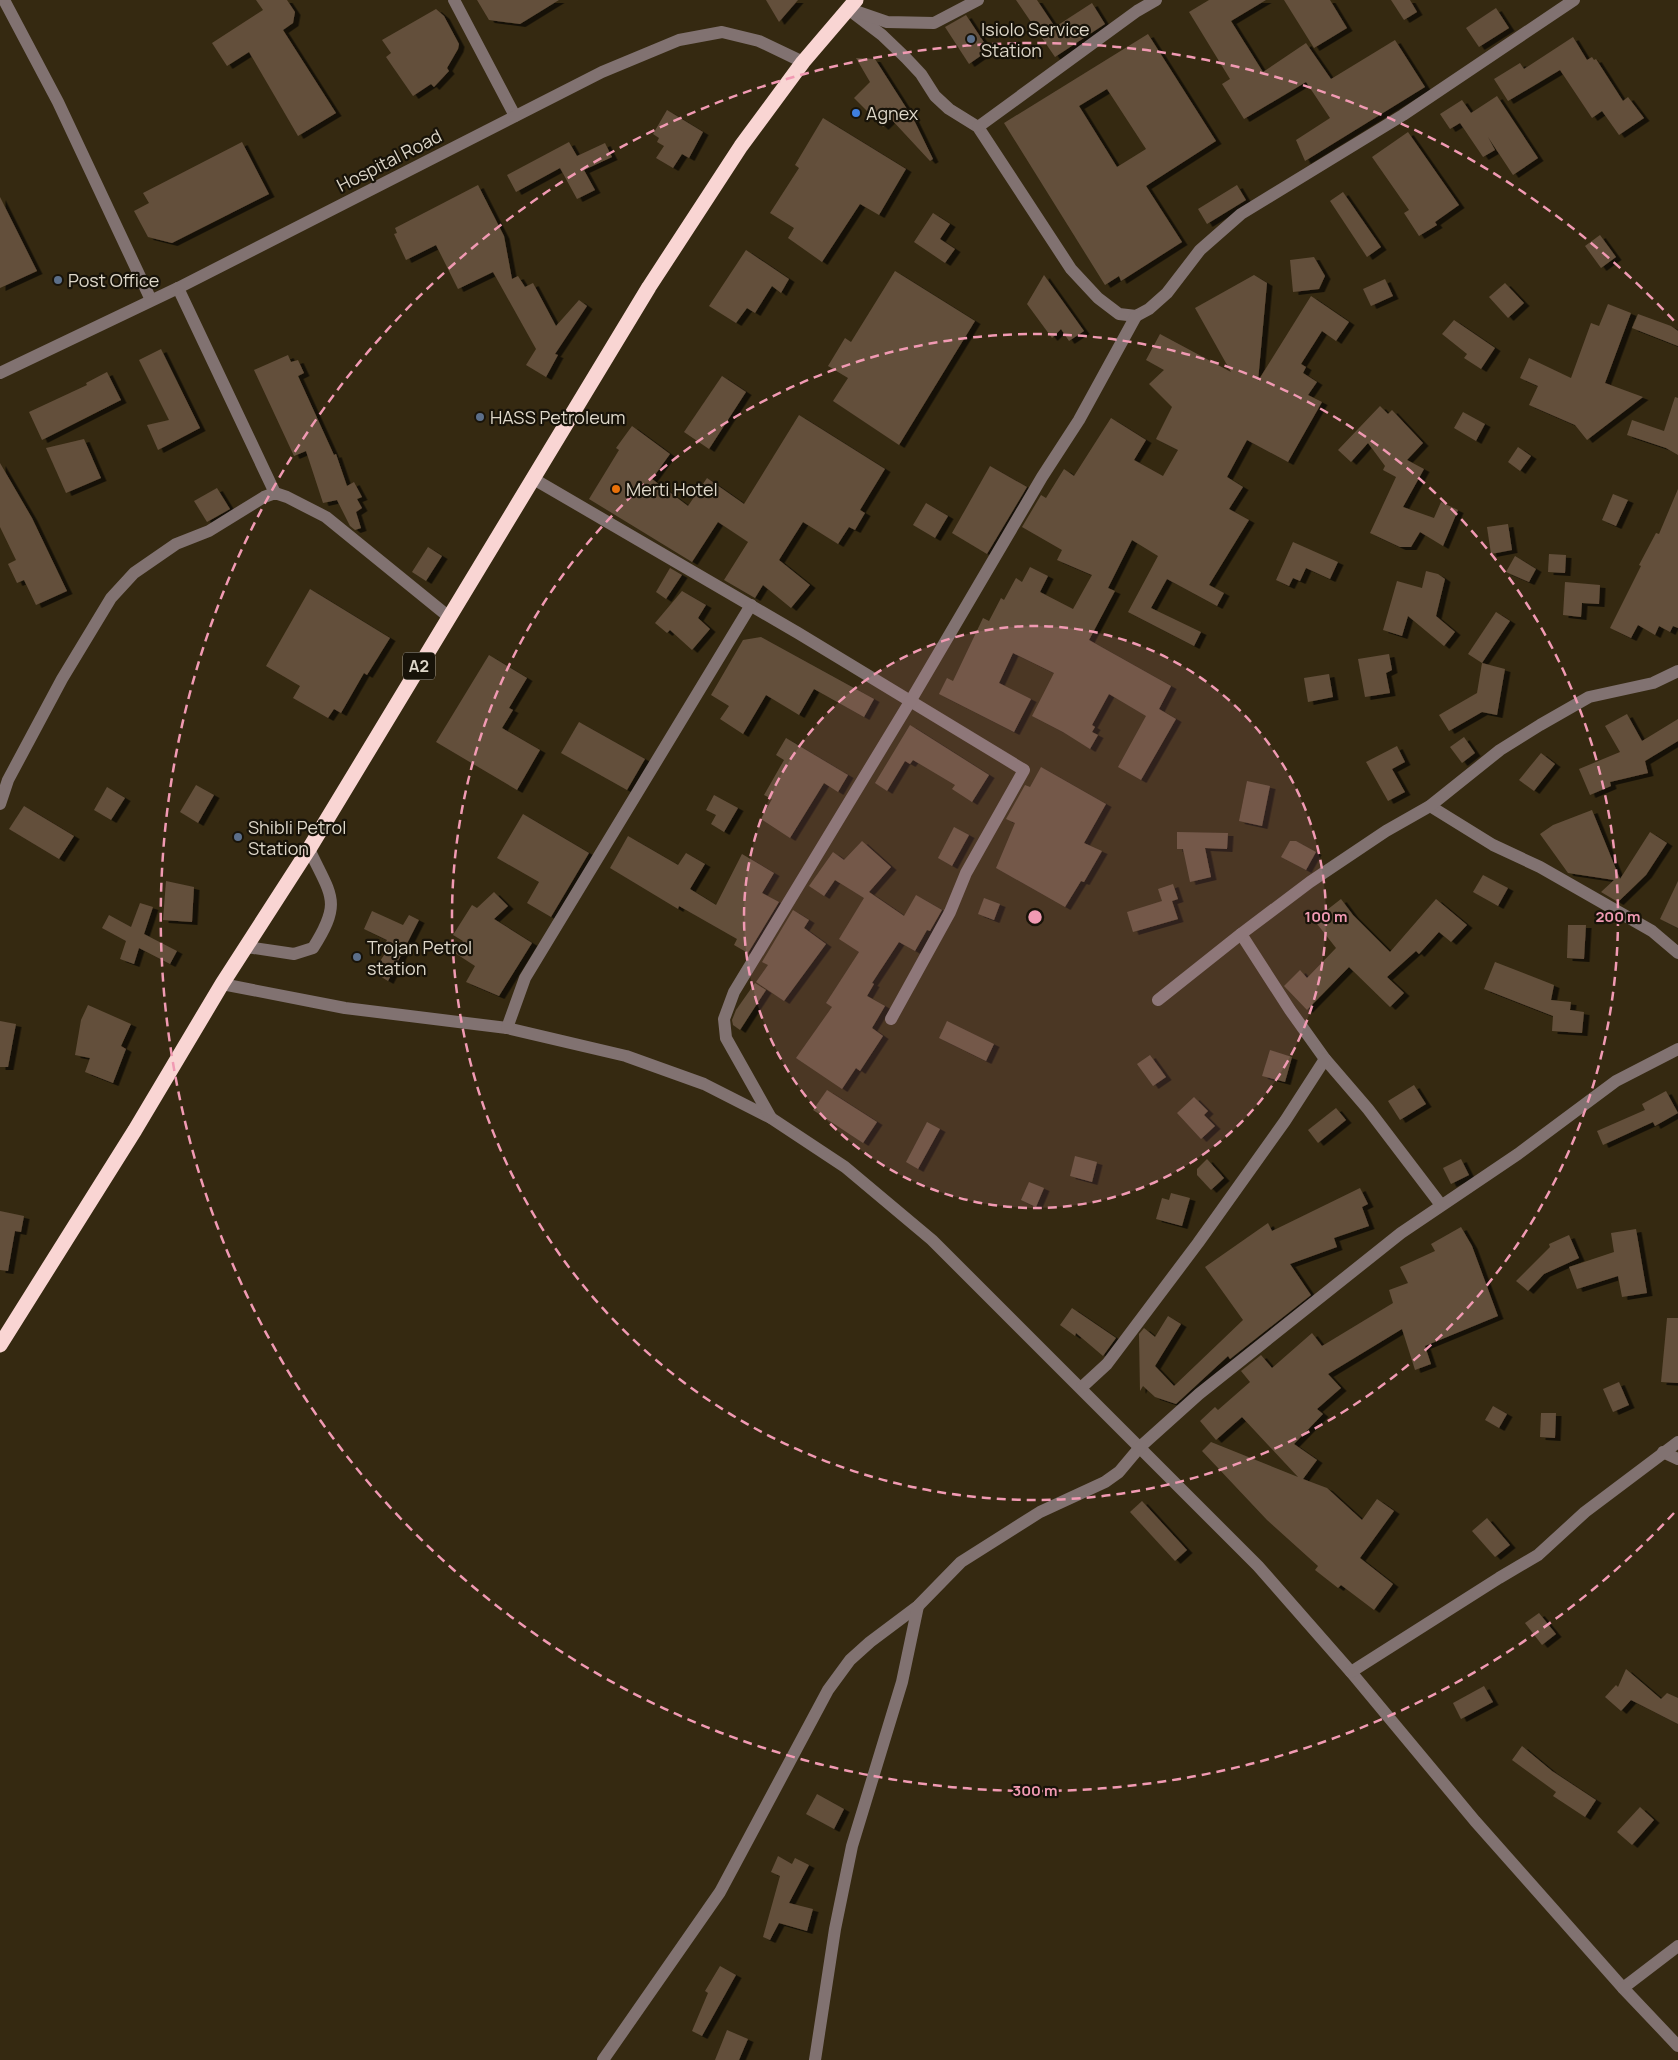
<svg xmlns="http://www.w3.org/2000/svg" width="1678" height="2060" font-family="Manrope,sans-serif">
<style>
.building{fill:#634f3b;fill-rule:evenodd;filter:url(#shadow)}
.lines{fill:none;stroke-linecap:round;stroke-linejoin:round}
.minor{stroke:#817271;stroke-width:12}
.highway{stroke:#f9d5d3;stroke-width:15}
.ring{fill:none;stroke:#f19ab3;stroke-width:2.5;stroke-dasharray:9 6}
.service-dot{fill:#5c6f8a;stroke:#181309;stroke-width:2}
.shop-dot{fill:#3f7fe0;stroke:#181309;stroke-width:2}
.food-dot{fill:#e8710a;stroke:#181309;stroke-width:2}
.labels{text-anchor:middle;dominant-baseline:central;stroke-width:4.5;stroke-linejoin:round;paint-order:stroke}
.shield{fill:#181309;stroke:#a39c8f;stroke-width:1}
.shield-label{font-size:16px;font-weight:bold;fill:#ded7c9}
.poi-label{font-size:18px;fill:#ded7c9;stroke:#181309;text-anchor:start}
.street-label{font-size:18px;fill:#ded7c9;stroke:#181309}
.centre{fill:#f19ab3;stroke:#181309;stroke-width:2.5}
.ring-label{font-size:15px;text-anchor:middle;font-weight:bold;fill:#f19ab3;stroke:#181309;stroke-width:4.5;stroke-linejoin:round;paint-order:stroke}
</style>
<defs>
<filter id="shadow"><feDropShadow dx="5.5" dy="3" stdDeviation="0" flood-color="#0009"/></filter>
</defs>
<rect width="100%" height="100%" fill="#352911"/>
<g class="building">
<polygon points="256,0 287,0 295,12 293,23 283,30 336,113 298,136 249,52 227,66 212,43 263,10"/>
<polygon points="477,0 559,0 520,24 489,20"/>
<polygon points="766,0 798,0 779,22"/>
<polygon points="1016,0 1037,0 1055,27 1092,3 1105,24 1055,57"/>
<polygon points="1209,0 1266,0 1231,21 1263,72 1306,43 1331,79 1395,40 1425,87 1305,161 1296,140 1330,118 1306,82 1244,119 1222,84 1230,79 1189,12"/>
<polygon points="1284,0 1330,0 1347,28 1314,48"/>
<polygon points="1391,0 1410,0 1417,12 1404,20"/>
<polygon points="1496,8 1509,28 1479,47 1466,28"/>
<polygon points="436,9 444,16 459,44 458,49 447,68 449,71 434,87 431,84 413,96 386,57 391,53 382,40"/>
<polygon points="966,15 989,50 969,64 945,27"/>
<path d="M1148,34L1216,141L1146,186L1182,242L1121,281L1119,276L1105,285L1004,123ZM1107,89L1146,149L1117,167L1079,106Z"/>
<polygon points="1573,37 1587,60 1592,57 1594,60 1596,59 1623,101 1628,97 1644,118 1619,135 1602,111 1592,118 1560,70 1508,101 1494,79 1520,63 1524,69"/>
<polygon points="856,58 875,59 914,120 933,159 930,161 891,119 883,127 854,98 870,82"/>
<polygon points="1497,96 1538,158 1513,175 1488,137 1495,150 1483,157 1460,123 1450,129 1440,114 1462,100 1471,113"/>
<polygon points="667,110 703,132 689,158 682,154 673,168 656,158 664,146 657,142 659,138 653,134"/>
<polygon points="823,118 906,169 879,215 860,204 822,262 788,238 794,228 770,213 799,168 795,165"/>
<polygon points="1408,132 1459,205 1435,222 1437,225 1419,236 1404,213 1409,210 1372,157"/>
<polygon points="242,142 269,194 172,243 148,237 134,211 149,203 143,193"/>
<polygon points="569,142 577,156 605,143 612,157 584,170 595,190 577,199 560,168 516,192 507,175"/>
<polygon points="478,185 504,236 512,279 518,276 525,287 533,283 556,326 579,300 587,306 555,354 558,355 546,377 526,365 536,349 493,272 458,289 436,245 406,260 394,234 397,233 395,228"/>
<polygon points="1237,185 1246,200 1207,224 1198,209"/>
<polygon points="1343,192 1381,247 1367,257 1330,201"/>
<polygon points="0,197 37,271 0,288"/>
<polygon points="933,213 950,224 940,239 955,249 945,263 914,242"/>
<polygon points="1600,235 1616,257 1601,268 1585,246"/>
<polygon points="746,250 789,279 781,293 772,286 755,313 747,308 736,323 709,306"/>
<polygon points="1314,257 1325,276 1319,289 1293,292 1290,260"/>
<polygon points="895,271 975,321 899,445 833,401 848,378 828,366 845,338 851,342"/>
<polygon points="1044,275 1084,331 1069,341 1061,329 1052,338 1027,304"/>
<polygon points="1254,275 1267,283 1258,381 1311,296 1349,322 1336,341 1322,331 1301,364 1306,367 1303,373 1317,382 1308,395 1322,402 1288,462 1247,440 1227,477 1243,487 1229,509 1249,520 1209,585 1224,593 1217,606 1167,579 1151,608 1201,632 1194,646 1128,612 1158,556 1132,540 1108,588 1115,591 1089,640 1171,686 1159,709 1176,719 1141,780 1118,767 1146,716 1109,694 1092,725 1095,727 1092,732 1098,735 1090,749 1063,732 1032,716 1054,673 1013,653 999,683 1031,699 1014,732 939,694 947,678 953,681 983,618 989,621 1001,598 1004,600 1016,578 1022,582 1030,567 1048,576 1040,592 1073,609 1092,575 1057,560 1062,550 1022,527 1041,495 1046,498 1064,469 1074,476 1111,418 1146,440 1134,460 1163,476 1178,450 1156,439 1172,407 1149,384 1164,370 1146,360 1160,334 1231,372 1195,308"/>
<polygon points="1385,279 1393,296 1371,306 1363,289"/>
<polygon points="1505,283 1524,303 1508,318 1489,297"/>
<polygon points="1608,304 1631,313 1605,383 1643,397 1587,440 1575,425 1529,405 1538,386 1520,378 1529,358 1571,378 1591,323 1599,326"/>
<polygon points="1638,314 1671,326 1678,331 1678,346 1632,328"/>
<polygon points="1454,320 1495,348 1481,369 1464,358 1467,354 1442,334"/>
<polygon points="161,349 200,428 158,450 147,425 169,420 139,360"/>
<polygon points="288,355 291,362 298,360 304,373 298,376 334,455 336,454 347,486 354,482 362,497 357,499 362,508 356,512 361,528 355,530 350,526 337,500 323,503 306,451 294,456 254,370"/>
<polygon points="107,372 121,400 42,440 29,412 87,385 86,383"/>
<polygon points="722,376 746,392 709,449 684,432"/>
<polygon points="1675,397 1678,398 1678,455 1666,448 1627,435 1632,420 1664,431"/>
<polygon points="1380,406 1388,414 1392,410 1423,443 1407,460 1424,469 1403,507 1434,518 1441,502 1458,510 1443,546 1420,532 1411,547 1400,547 1370,533 1396,477 1383,470 1385,466 1368,443 1351,462 1338,450"/>
<polygon points="1463,412 1485,424 1476,441 1454,428"/>
<polygon points="799,415 885,469 860,510 865,513 855,530 849,527 838,544 803,522 779,560 810,585 791,608 763,585 755,598 724,580 748,542 718,522 692,562 589,499 619,450 616,448 632,426 670,454 652,479 688,506 707,478 744,504"/>
<polygon points="84,439 101,478 66,493 46,448"/>
<polygon points="1518,447 1531,456 1520,471 1508,462"/>
<polygon points="0,463 32,518 67,591 36,605 24,580 17,583 8,564 16,560 0,527"/>
<polygon points="990,466 1027,487 987,554 952,533"/>
<polygon points="217,488 230,509 207,522 194,501"/>
<polygon points="1678,489 1678,628 1673,626 1670,632 1659,626 1655,635 1638,625 1631,638 1610,628 1641,566 1639,565 1656,533 1659,534"/>
<polygon points="1613,494 1628,500 1616,526 1602,520"/>
<polygon points="926,503 948,516 935,538 913,525"/>
<polygon points="1508,524 1512,550 1491,554 1487,527"/>
<polygon points="1293,542 1338,562 1330,579 1306,568 1300,581 1293,578 1289,586 1276,580"/>
<polygon points="428,547 442,556 426,581 412,572"/>
<polygon points="1549,554 1566,555 1565,573 1548,572"/>
<polygon points="1515,556 1536,569 1529,582 1506,572"/>
<polygon points="670,568 682,575 666,599 656,592"/>
<polygon points="1426,571 1438,574 1445,579 1436,616 1455,632 1444,646 1408,616 1402,636 1383,630 1397,581 1422,588"/>
<polygon points="1565,582 1600,585 1599,604 1582,603 1581,617 1563,615"/>
<polygon points="310,589 390,638 367,675 364,673 341,713 334,709 328,718 293,698 300,686 266,666"/>
<polygon points="682,591 706,605 698,618 710,629 692,650 670,630 667,633 655,623"/>
<polygon points="1496,612 1510,621 1482,663 1468,654"/>
<polygon points="761,637 874,699 864,717 814,689 799,715 766,695 743,734 720,719 729,706 711,695 743,640"/>
<polygon points="1389,654 1392,670 1386,673 1390,693 1365,697 1358,659"/>
<polygon points="489,655 527,678 509,708 513,710 502,728 540,750 517,790 436,742"/>
<polygon points="1482,663 1505,669 1497,715 1482,712 1449,731 1439,715 1477,693"/>
<polygon points="1329,674 1333,697 1308,702 1304,678"/>
<polygon points="1627,714 1642,741 1678,719 1678,741 1645,761 1648,773 1610,782 1611,786 1590,795 1579,769 1620,752 1605,726"/>
<polygon points="579,722 645,759 627,790 561,753"/>
<polygon points="910,725 989,775 972,802 952,789 955,785 913,760 910,764 905,761 887,791 875,783"/>
<polygon points="1464,737 1475,753 1462,763 1450,747"/>
<polygon points="786,738 848,775 838,792 824,783 790,838 761,819 772,799 764,795 784,760 776,755"/>
<polygon points="1397,746 1405,762 1392,769 1405,792 1388,801 1366,762"/>
<polygon points="1541,753 1555,764 1534,791 1519,780"/>
<polygon points="1041,767 1106,804 1084,843 1102,851 1084,882 1081,881 1065,907 996,868 1015,823 1006,819 1025,785 1030,787"/>
<polygon points="1247,781 1270,786 1262,826 1239,821"/>
<polygon points="196,785 214,795 198,823 180,812"/>
<polygon points="107,787 125,798 111,820 94,810"/>
<polygon points="714,795 738,808 724,832 711,824 716,815 706,810"/>
<polygon points="24,806 74,836 59,859 9,829"/>
<polygon points="1592,810 1620,879 1650,832 1667,843 1646,875 1618,902 1601,892 1614,880 1568,873 1540,834 1553,825"/>
<polygon points="523,814 589,853 551,917 527,903 539,882 497,858"/>
<polygon points="954,827 969,835 952,866 938,858"/>
<polygon points="1177,832 1228,833 1227,849 1205,848 1211,877 1190,882 1183,849 1177,849"/>
<polygon points="628,836 678,865 686,853 705,864 690,889 716,905 742,854 774,873 762,893 779,902 748,953 734,945 737,939 679,906 678,909 610,868"/>
<polygon points="862,841 891,867 869,892 904,916 916,895 942,910 930,931 927,930 915,951 899,942 872,983 874,984 867,996 885,1006 872,1028 883,1036 860,1071 856,1068 842,1089 796,1058 832,1007 826,1003 859,952 839,939 864,898 835,880 824,896 809,886 833,852 844,860"/>
<polygon points="1290,841 1296,841 1316,852 1306,870 1281,857"/>
<polygon points="1483,875 1508,888 1498,906 1473,892"/>
<polygon points="166,881 194,887 192,922 163,920"/>
<polygon points="1678,881 1678,928 1660,919"/>
<polygon points="1173,884 1178,899 1172,901 1178,919 1133,932 1127,912 1162,901 1158,889"/>
<polygon points="494,892 508,906 494,919 532,943 499,996 466,982 475,966 455,953 463,941 453,935 472,905 477,908"/>
<polygon points="984,898 1000,904 994,920 978,914"/>
<polygon points="1341,899 1353,915 1390,952 1436,899 1467,925 1451,942 1439,932 1419,954 1416,951 1387,977 1404,993 1390,1007 1349,967 1307,1010 1284,986 1300,970 1307,978 1336,948 1314,920"/>
<polygon points="140,903 153,907 144,934 177,951 170,964 139,948 134,964 120,959 126,941 102,928 109,915 131,927"/>
<polygon points="793,910 809,920 804,928 826,944 784,1001 756,982 768,965 762,962"/>
<polygon points="372,911 403,925 409,915 419,920 388,981 373,972 386,952 382,950 387,940 364,929"/>
<polygon points="1568,925 1586,925 1584,959 1567,958"/>
<polygon points="1495,962 1554,985 1551,1000 1571,1002 1570,1010 1584,1012 1582,1033 1552,1031 1553,1016 1484,989"/>
<polygon points="755,983 766,990 740,1030 733,1025 732,1020 736,1010"/>
<polygon points="88,1005 131,1024 121,1046 126,1049 113,1083 85,1072 90,1058 75,1055 81,1020"/>
<polygon points="0,1021 16,1024 8,1067 0,1067"/>
<polygon points="947,1021 994,1044 986,1061 939,1038"/>
<polygon points="1270,1050 1292,1057 1285,1082 1262,1076"/>
<polygon points="1150,1055 1166,1077 1153,1086 1137,1064"/>
<polygon points="1414,1085 1426,1104 1400,1120 1388,1101"/>
<polygon points="827,1090 877,1122 863,1143 813,1110"/>
<polygon points="1666,1091 1678,1113 1655,1126 1653,1122 1603,1145 1597,1131 1645,1110 1642,1104"/>
<polygon points="1194,1097 1208,1111 1204,1115 1215,1126 1201,1139 1177,1113"/>
<polygon points="1336,1108 1346,1120 1318,1143 1308,1130"/>
<polygon points="927,1122 940,1129 918,1169 906,1162"/>
<polygon points="1075,1156 1097,1162 1092,1182 1070,1176"/>
<polygon points="1207,1159 1224,1178 1211,1190 1197,1175 1197,1169"/>
<polygon points="1461,1159 1469,1175 1451,1184 1443,1168"/>
<polygon points="1029,1182 1044,1188 1036,1207 1021,1200"/>
<polygon points="1360,1188 1368,1204 1362,1207 1369,1226 1334,1238 1337,1247 1290,1264 1311,1295 1230,1359 1228,1356 1176,1404 1155,1397 1143,1386 1140,1391 1139,1334 1144,1328 1155,1337 1168,1316 1181,1324 1155,1366 1174,1386 1243,1320 1205,1267 1268,1223 1272,1231"/>
<polygon points="1171,1193 1190,1198 1182,1226 1156,1219 1162,1198 1169,1200"/>
<polygon points="0,1211 24,1216 21,1232 15,1231 8,1271 0,1270"/>
<polygon points="1461,1227 1472,1246 1498,1316 1425,1346 1431,1364 1415,1370 1402,1329 1328,1374 1341,1388 1317,1409 1323,1414 1294,1444 1317,1460 1303,1479 1327,1488 1362,1520 1377,1499 1394,1511 1360,1558 1393,1584 1374,1610 1341,1585 1338,1588 1315,1570 1318,1566 1267,1520 1202,1451 1211,1442 1298,1477 1242,1417 1216,1440 1200,1421 1215,1407 1218,1410 1250,1382 1241,1371 1261,1355 1272,1368 1312,1333 1322,1346 1393,1303 1389,1290 1408,1283 1400,1267 1435,1251 1431,1244"/>
<polygon points="1636,1229 1647,1293 1622,1297 1618,1276 1577,1289 1569,1267 1614,1252 1611,1233"/>
<polygon points="1569,1235 1579,1258 1544,1274 1528,1291 1516,1281 1550,1247 1549,1244"/>
<polygon points="1072,1308 1116,1338 1103,1356 1076,1333 1075,1336 1060,1325"/>
<polygon points="1667,1318 1678,1318 1678,1383 1661,1382"/>
<polygon points="1619,1382 1629,1405 1613,1412 1603,1389"/>
<polygon points="1493,1406 1507,1414 1499,1428 1485,1420"/>
<polygon points="1541,1413 1556,1413 1555,1438 1540,1437"/>
<polygon points="1142,1501 1187,1550 1175,1561 1130,1512"/>
<polygon points="1487,1518 1510,1545 1495,1557 1472,1531"/>
<polygon points="1539,1613 1556,1634 1542,1645 1525,1623"/>
<polygon points="1626,1669 1661,1699 1667,1693 1678,1698 1678,1724 1631,1700 1621,1711 1605,1697 1616,1685 1618,1687"/>
<polygon points="1484,1686 1493,1702 1461,1719 1453,1703"/>
<polygon points="1522,1746 1552,1771 1596,1800 1585,1817 1553,1796 1556,1792 1512,1760"/>
<polygon points="817,1794 844,1809 834,1829 806,1814"/>
<polygon points="1640,1807 1654,1820 1632,1845 1617,1832"/>
<polygon points="778,1856 792,1864 795,1858 809,1865 789,1903 813,1909 807,1931 779,1923 770,1940 763,1937 780,1876 771,1872"/>
<polygon points="720,1966 736,1975 702,2036 692,2031 708,1993 705,1991"/>
<polygon points="727,2030 748,2039 739,2060 715,2060"/>
</g>
<g class="lines">
<g class="minor">
<polyline points="4,0 58,102 151,300"/>
<polyline points="454,0 515,116"/>
<polyline points="848,9 882,35 906,58 921,74 935,96 949,109 978,127 1071,269 1098,298 1119,314 1136,316 1149,309 1167,293 1200,250 1241,214 1403,115 1574,0"/>
<polyline points="858,12 887,22 934,23 978,0"/>
<polyline points="978,127 1137,11 1156,0"/>
<polyline points="178,288 275,493"/>
<polyline points="0,373 178,288 602,72 679,40 722,32 759,41 803,62"/>
<polyline points="532,478 798,633 1024,770 966,873 950,912 891,1019"/>
<polyline points="0,804 8,780 62,679 111,598 134,573 176,544 209,531 264,497 275,493 287,497 326,517 449,617"/>
<polyline points="1430,806 1493,845 1540,867 1652,931 1678,953"/>
<polyline points="1241,934 1290,1010 1325,1059 1368,1109 1441,1205"/>
<path d="M247,947L294,954L313,948C343,901 331,896 309,849"/>
<polyline points="222,984 345,1008 507,1028 626,1056 704,1084 771,1118 845,1167 932,1240 1258,1566 1351,1672 1475,1821 1623,1988 1678,2046"/>
<polyline points="1158,1000 1241,934 1310,882 1386,831 1430,806 1500,750 1540,725 1589,697 1653,683 1678,671"/>
<polyline points="507,1028 525,978 751,605"/>
<polyline points="771,1118 726,1038 724,1019 734,992 911,700 1042,477 1079,420 1136,316"/>
<polyline points="1082,1387 1107,1364 1198,1243 1285,1121 1325,1059"/>
<polyline points="1663,1452 1678,1459"/>
<polyline points="1351,1672 1499,1578 1538,1555 1585,1512 1678,1442"/>
<polyline points="1623,1988 1678,1946"/>
<polyline points="603,2060 720,1892 828,1690 850,1660 870,1642 918,1606 961,1562 1040,1512 1105,1482 1119,1472 1140,1447 1199,1394 1401,1233 1518,1154 1616,1081 1678,1049"/>
<polyline points="815,2060 835,1929 852,1846 902,1682 918,1606"/>
</g>
<polyline class="highway" points="0,1345 135,1130 222,984 309,849 649,287 741,146 803,62 856,0"/>
</g>
<circle cx="1035" cy="917" r="291" fill="#f19ab3" fill-opacity=".12"/>
<g class="ring">
<circle cx="1035" cy="917" r="291"/>
<circle cx="1035" cy="917" r="583"/>
<path d="M1674 1513A874 874 0 1 1 1674 321"/>
</g>
<g class="service-dot">
<circle cx="971" cy="39" r="5"/>
<circle cx="58" cy="280" r="5"/>
<circle cx="480" cy="417" r="5"/>
<circle cx="238" cy="837" r="5"/>
<circle cx="357" cy="957" r="5"/>
</g>
<circle class="shop-dot" cx="856" cy="113" r="5"/>
<circle class="food-dot" cx="616" cy="489" r="5"/>
<g class="labels">
<rect class="shield" x="403" y="652.5" width="32" height="27" rx="4"/>
<g class="shield-label">
<text x="419" y="666">A2</text>
</g>
<g class="poi-label">
<text x="981" y="29">Isiolo Service<tspan x="981" dy="21">Station</tspan></text>
<text x="866" y="113">Agnex</text>
<text x="68" y="280">Post Office</text>
<text x="490" y="417">HASS Petroleum</text>
<text x="626" y="489">Merti Hotel</text>
<text x="248" y="827">Shibli Petrol<tspan x="248" dy="21">Station</tspan></text>
<text x="367" y="947">Trojan Petrol<tspan x="367" dy="21">station</tspan></text>
</g>
<g class="street-label">
<text transform="translate(389 160) rotate(-27)">Hospital Road</text>
</g>
</g>
<circle cx="1035" cy="917" r="8" class="centre"/>
<g class="ring-label">
<text x="1326" y="922">100 m</text>
<text x="1618" y="922">200 m</text>
<text x="1035" y="1796">300 m</text>
</g>
</svg>
